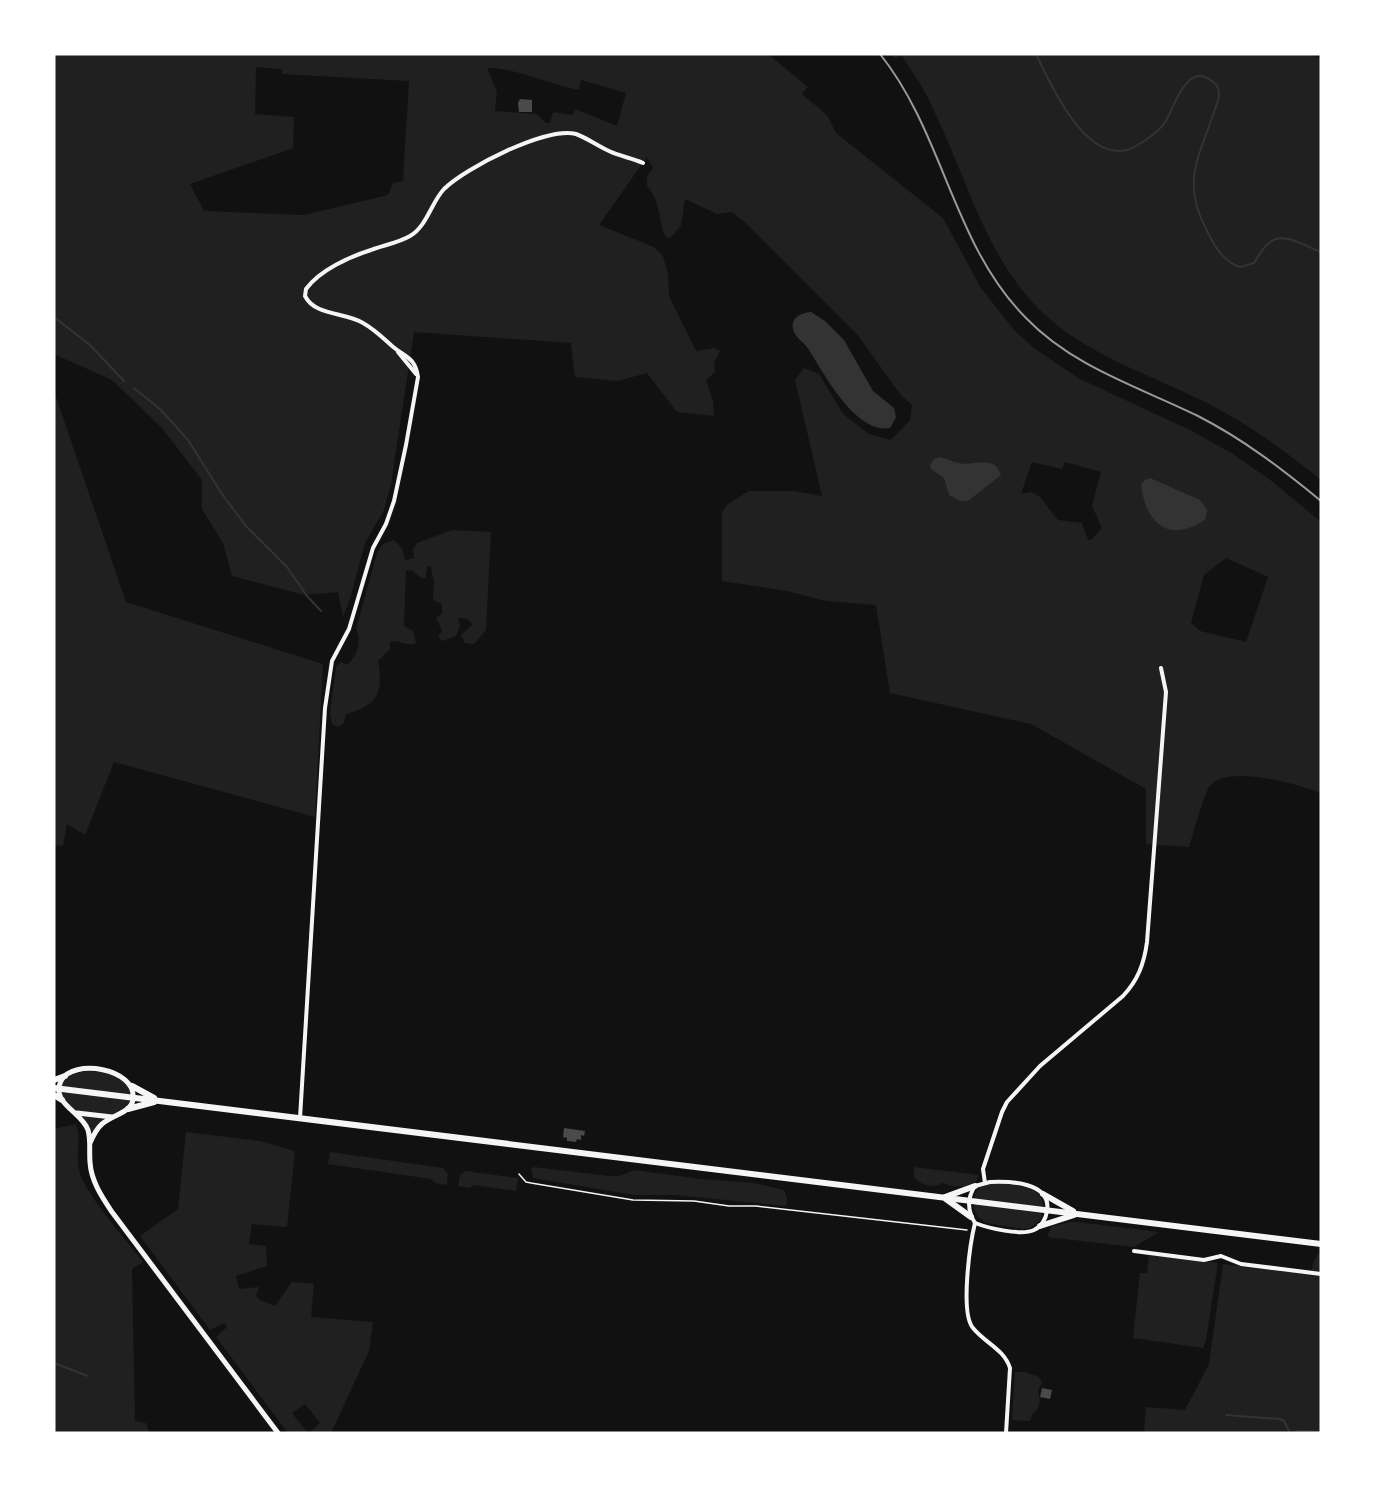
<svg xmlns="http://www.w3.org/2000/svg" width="1375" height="1487" font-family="Overpass,sans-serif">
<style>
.green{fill:#202020;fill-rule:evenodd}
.water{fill:#333}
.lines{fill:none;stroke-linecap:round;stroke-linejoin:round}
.stream{stroke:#333;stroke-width:2}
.building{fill:#4a4a4a}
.path{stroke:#f5f5f5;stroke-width:1.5}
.minor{stroke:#f5f5f5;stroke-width:4}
.secondary{stroke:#f5f5f5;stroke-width:5}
.primary{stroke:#f5f5f5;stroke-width:6}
.rail{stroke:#9a9a9a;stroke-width:2}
</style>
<rect width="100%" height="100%" fill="#111"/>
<g class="green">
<path d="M54,54H768L808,87L802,94L827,115L836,133L943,218L981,288L1014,330L1034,348L1078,378L1190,430L1233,454L1273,482L1321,522V793C1298,784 1228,764 1210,786C1204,793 1193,835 1189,847L1146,844V789L1031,724L890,693L876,605L826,601L787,591L722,581V512L728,504L749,491H793L822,496L795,380L804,368L819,374L843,414L869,434L891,440L910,420L912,405L900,394L857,334L746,223L732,212L717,214L685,199L681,226L670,238H666C658,220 661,201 647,186V176L653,168L647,157L599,225L654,247L663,256L668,274L669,296L696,351L714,348L720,351L714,363L715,372L706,380L713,401L714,416L677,412L647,373L618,381L575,377L571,343L414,332L391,484L384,510L365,543L350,599L343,617L338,592L304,595L232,576L223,543L202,509V480L162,428L112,380L54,354ZM256,67L282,69V74L409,81L403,181L393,183L388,195L304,215L204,211L190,184L293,148L294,117L255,114ZM487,68C512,67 551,85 579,90L581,80L626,93L617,126L575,109L573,115L553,112L550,123H546L536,114L495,111L497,92ZM1032,462L1062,469L1065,462L1101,472L1092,506L1102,528L1091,540H1088L1082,523L1058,520L1040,497L1031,492L1021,494ZM1226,558L1268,577L1246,642L1200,631L1191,623L1204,575Z"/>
<path d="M888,54H1309L1321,59V480C1284,450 1247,423 1205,402C1147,373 1082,354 1036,306C985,253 967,180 936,115C927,94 915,75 902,56L895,58Z"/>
<polygon points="54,391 126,602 323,664 315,817 114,762 85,835 67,824 63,846 54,845"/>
<path d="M452,530L491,532L486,630L474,644L465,643L461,635L473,624L467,619L458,618L460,626L456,636L442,641L438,637L442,631L436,618L442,613V604L433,600L434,583L431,567L427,566L426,578H421L413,571L406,570L404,626L413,631L416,643C405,647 400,639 390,642V649L378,661C384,693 377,706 346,714L344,723L338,727L332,724L330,714L336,666L341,662L347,665C358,655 362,642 356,629L377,553L383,544L394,540L402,548L405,560L414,558L413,549L417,543Z"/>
<path d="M91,1071C106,1073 125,1073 130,1091C131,1096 130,1101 128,1105C121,1115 101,1127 91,1135C89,1129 87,1122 83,1117C77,1110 66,1105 62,1096C56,1078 78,1071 91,1071Z"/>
<path d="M76,1124C82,1139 75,1154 79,1170C83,1192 128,1242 143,1262L132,1269L135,1421L146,1423L149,1433H54V1129Z"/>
<polygon points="186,1132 260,1141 295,1151 287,1227 252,1224 249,1244 266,1246 267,1266 236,1276 239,1289 259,1287 256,1296 260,1300 275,1306 292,1282 314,1284 311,1317 373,1322 369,1351 331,1433 309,1433 320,1423 305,1404 292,1413 308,1433 288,1433 216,1337 227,1327 224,1323 210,1330 140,1236 178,1209"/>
<polygon points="330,1152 443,1168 448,1174 447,1185 435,1183 431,1179 328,1164"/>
<polygon points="534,1167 609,1176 619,1176 634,1170 700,1179 754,1183 784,1190 787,1198 786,1206 675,1195 634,1195 533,1178 531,1169"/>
<path d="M914,1167L979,1175L976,1182C960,1188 958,1188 942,1183C932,1189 921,1185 914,1177Z"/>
<polygon points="465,1171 518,1178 516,1191 474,1185 470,1188 458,1186 460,1175"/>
<path d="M993,1183C1018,1186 1054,1184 1040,1220L1030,1228L1024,1229L986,1223L978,1217L974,1209L975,1193L980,1187Z"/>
<polygon points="1070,1222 1078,1222 1159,1232 1134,1247 1047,1237 1052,1226"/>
<polygon points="1318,1254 1321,1254 1321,1433 1144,1433 1146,1407 1185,1410 1209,1364 1223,1264 1311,1275 1313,1263"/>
<polygon points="1149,1255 1218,1263 1206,1340 1203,1348 1133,1338 1140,1273 1147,1273"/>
<polygon points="1015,1372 1025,1372 1039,1377 1042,1383 1038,1391 1040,1401 1037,1410 1033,1413 1030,1421 1012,1420"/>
</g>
<g class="water">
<path d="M811,312L825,321L844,340L873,391L894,408L896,417L890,428C855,434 824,373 807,347C803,342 794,336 793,329C791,317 801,313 811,312Z"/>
<path d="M940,457C946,458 952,462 958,463C974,467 994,454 1001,475L968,501H960L949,495L944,478L931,469L930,465L934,459Z"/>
<path d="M1150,478L1200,500L1207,510L1205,520C1168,544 1146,523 1141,485L1145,480Z"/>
</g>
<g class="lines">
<g class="stream">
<path d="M1036,54C1050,83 1084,161 1127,150C1137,147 1157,133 1164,124C1173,111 1184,69 1205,77C1211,80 1215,82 1218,88C1221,97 1216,106 1213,115C1197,161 1182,184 1207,231C1215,247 1223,261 1240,267L1254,263C1258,257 1262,249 1268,244C1282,229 1306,247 1321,252"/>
<polyline points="54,317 90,345 124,381"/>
<polyline points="134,388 161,410 188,440 222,494 246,526 287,567 307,596 321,611"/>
<polyline points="54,1363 88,1376"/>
<polyline points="1226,1415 1280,1419 1284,1421 1290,1433"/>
<polyline points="1294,1433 1298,1431 1321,1432"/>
</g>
</g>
<g class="building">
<polygon points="520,99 532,100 532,112 519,112 518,103"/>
<polygon points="564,1128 585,1131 584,1136 581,1135 581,1140 577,1139 576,1142 567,1141 567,1138 563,1137"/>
<polygon points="1042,1388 1052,1390 1050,1399 1040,1397"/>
</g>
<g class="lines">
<polyline class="path" points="519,1174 526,1182 531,1183 633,1200 694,1201 729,1206 756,1206 967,1230"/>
<g class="minor">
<polyline points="398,352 416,374"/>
<path d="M300,1118L325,708L332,661L349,629L373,548L386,524L394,501L406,445L418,377C415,357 406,358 392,346C383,338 374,329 363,323C345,312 315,316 305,296L306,289C320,270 349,257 371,250C384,245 398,243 410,236C427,226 431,203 444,189C465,168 547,126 576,134C587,138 598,146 609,151C619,156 632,158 643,163"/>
<path d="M990,1182C1009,1181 1052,1182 1047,1211C1046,1219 1041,1227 1034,1230C1021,1236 988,1228 975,1223C967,1210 967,1198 975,1186Z"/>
<path d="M985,1183L983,1169L1002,1112L1007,1102L1040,1066L1123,996C1138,980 1144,964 1147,942L1166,692L1161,668"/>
<path d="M975,1223C970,1243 960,1313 973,1328C985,1343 1004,1349 1010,1368L1006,1433"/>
<polyline points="1134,1251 1204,1260 1221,1256 1241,1264 1321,1274"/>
</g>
<g class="secondary">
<polyline points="77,1113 112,1117"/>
<path d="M90,1143C93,1136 96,1129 102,1124C111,1115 132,1113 133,1099C137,1068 72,1058 61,1081C50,1103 82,1112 88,1130C91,1141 89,1151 90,1162C91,1181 102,1197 112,1212L278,1433"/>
</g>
<g class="primary">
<polyline points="54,1080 65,1076"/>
<polyline points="132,1086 154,1098"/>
<polyline points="54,1088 1321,1244"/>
<polyline points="54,1095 62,1100"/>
<polyline points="128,1109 154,1102"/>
<polyline points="1043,1194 1073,1211"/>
<polyline points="945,1197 975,1186"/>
<polyline points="946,1199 971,1217"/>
<polyline points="1040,1226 1074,1215"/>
</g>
<path class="rail" d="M880,54C944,134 953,245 1026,318C1073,367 1139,387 1198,416C1243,439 1282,469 1321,501"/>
</g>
<rect width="1375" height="1487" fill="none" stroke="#ffffff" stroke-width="111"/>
</svg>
